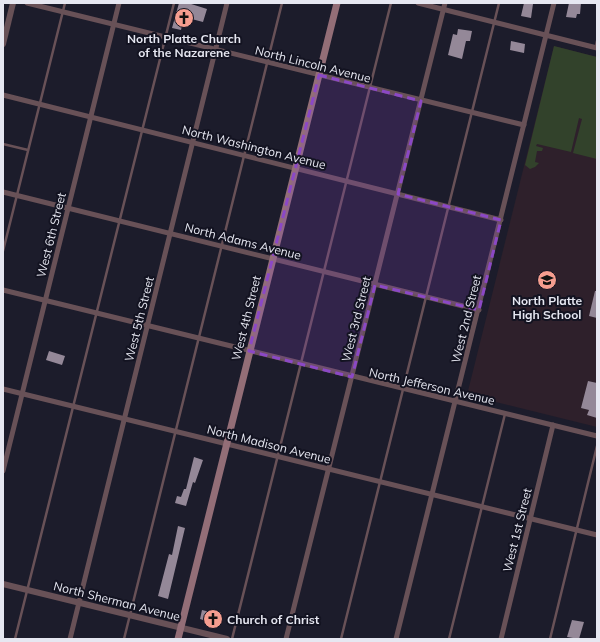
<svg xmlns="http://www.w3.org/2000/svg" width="600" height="642" font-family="Mulish,sans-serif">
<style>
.education{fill:#2e202b}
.green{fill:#32422b}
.building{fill:#948898}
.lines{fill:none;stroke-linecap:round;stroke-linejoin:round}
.service{stroke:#685157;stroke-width:2.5}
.minor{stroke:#685157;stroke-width:5}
.tertiary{stroke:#685157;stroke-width:6}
.secondary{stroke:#936e77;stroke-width:7}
.marked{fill:#8b48c6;fill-opacity:0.2;stroke:#8b48c6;stroke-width:3;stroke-dasharray:8 5;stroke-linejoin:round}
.labels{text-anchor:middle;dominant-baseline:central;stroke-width:4;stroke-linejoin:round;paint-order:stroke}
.poi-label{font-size:12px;font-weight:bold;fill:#e6e7f1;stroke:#131321}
.street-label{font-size:12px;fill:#e6e7f1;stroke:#131321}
</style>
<rect width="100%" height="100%" fill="#1c1c2b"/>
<polygon class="education" points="554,46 597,57 597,427 467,395"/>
<polygon class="green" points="554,46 597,57 597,159 573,153 582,119 579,118 571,152 537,144 536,146 543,148 542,151 537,151 535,162 539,163 535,167 530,169 525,165"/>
<g class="building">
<polygon points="179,3 188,3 207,9 203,22 184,17 181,30 172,28"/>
<polygon points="524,3 533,4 531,18 521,16"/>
<polygon points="569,3 581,3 580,14 577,14 576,18 566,17"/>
<polygon points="458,29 472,31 470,41 466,41 462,59 448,55 453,34 457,35"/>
<polygon points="511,41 525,44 524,53 510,50"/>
<polygon points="595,291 597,291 597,318 589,316"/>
<polygon points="49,351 65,356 62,365 46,360"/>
<polygon points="588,381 597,383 597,418 587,415 589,410 581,408"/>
<polygon points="194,457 203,460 195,483 193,482 186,506 175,503 177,496 181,497 184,489 186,489"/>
<polygon points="178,526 185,528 168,599 158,596 169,554 172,555"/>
<polygon points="202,610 218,614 216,624 200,619"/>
<polygon points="572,620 584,622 579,639 567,637"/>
</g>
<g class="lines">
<g class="service">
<polyline points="596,47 597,41"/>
<polyline points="3,144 28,150"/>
<polyline points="3,251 65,3"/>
<polyline points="15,639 174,3"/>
<polyline points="124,639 282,3"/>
<polyline points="232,639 391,3"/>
<polyline points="341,639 499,3"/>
<polyline points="449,639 505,414"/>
<polyline points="550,639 597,446"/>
</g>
<g class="minor">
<polyline points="27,3 524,125"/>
<polyline points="418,3 597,48"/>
<polyline points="3,95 501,220"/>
<polyline points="3,192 479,310"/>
<polyline points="3,290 597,436"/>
<polyline points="3,389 597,535"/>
<polyline points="3,471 119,3"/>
<polyline points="70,639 227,3"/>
<polyline points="286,639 445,3"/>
<polyline points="396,639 554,3"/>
<polyline points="501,639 553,425"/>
</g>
<g class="tertiary">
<polyline points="3,44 13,3"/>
<polyline points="3,584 227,639"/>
</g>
<polyline class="secondary" points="178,639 337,3"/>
</g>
<path class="marked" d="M319,75L421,101L398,194L501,220L479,310L375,285L352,377L249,351Z"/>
<defs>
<symbol id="church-disc" viewBox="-11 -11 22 22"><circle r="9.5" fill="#f59d8f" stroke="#131321"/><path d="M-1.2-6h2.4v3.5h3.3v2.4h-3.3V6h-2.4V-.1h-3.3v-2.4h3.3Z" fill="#111"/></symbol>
<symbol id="school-disc" viewBox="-11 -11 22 22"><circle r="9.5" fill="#f59d8f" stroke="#131321"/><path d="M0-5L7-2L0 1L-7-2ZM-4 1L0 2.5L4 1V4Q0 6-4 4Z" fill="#111"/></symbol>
</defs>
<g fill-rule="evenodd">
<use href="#church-disc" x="173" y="7" width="22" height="22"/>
<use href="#school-disc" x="536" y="269" width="22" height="22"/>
<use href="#church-disc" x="202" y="608" width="22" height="22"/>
</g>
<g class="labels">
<g class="poi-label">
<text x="184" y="38">North Platte Church<tspan x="184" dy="14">of the Nazarene</tspan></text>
<text x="547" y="300">North Platte<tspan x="547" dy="14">High School</tspan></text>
<text x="227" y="619" text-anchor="start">Church of Christ</text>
</g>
<g class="street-label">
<text transform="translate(313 64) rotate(14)">North Lincoln Avenue</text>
<text transform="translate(254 147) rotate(14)">North Washington Avenue</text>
<text transform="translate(51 235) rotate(-76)">West 6th Street</text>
<text transform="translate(243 241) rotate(14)">North Adams Avenue</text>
<text transform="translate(246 318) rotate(-76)">West 4th Street</text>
<text transform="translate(139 319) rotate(-76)">West 5th Street</text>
<text transform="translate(356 319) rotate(-76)">West 3rd Street</text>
<text transform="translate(466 319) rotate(-76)">West 2nd Street</text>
<text transform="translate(432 386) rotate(13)">North Jefferson Avenue</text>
<text transform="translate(269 444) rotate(14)">North Madison Avenue</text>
<text transform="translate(517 530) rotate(-76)">West 1st Street</text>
<text transform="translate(117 601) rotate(14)">North Sherman Avenue</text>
</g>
</g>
<rect width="600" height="642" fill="none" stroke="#e6e7f1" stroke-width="8"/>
</svg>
